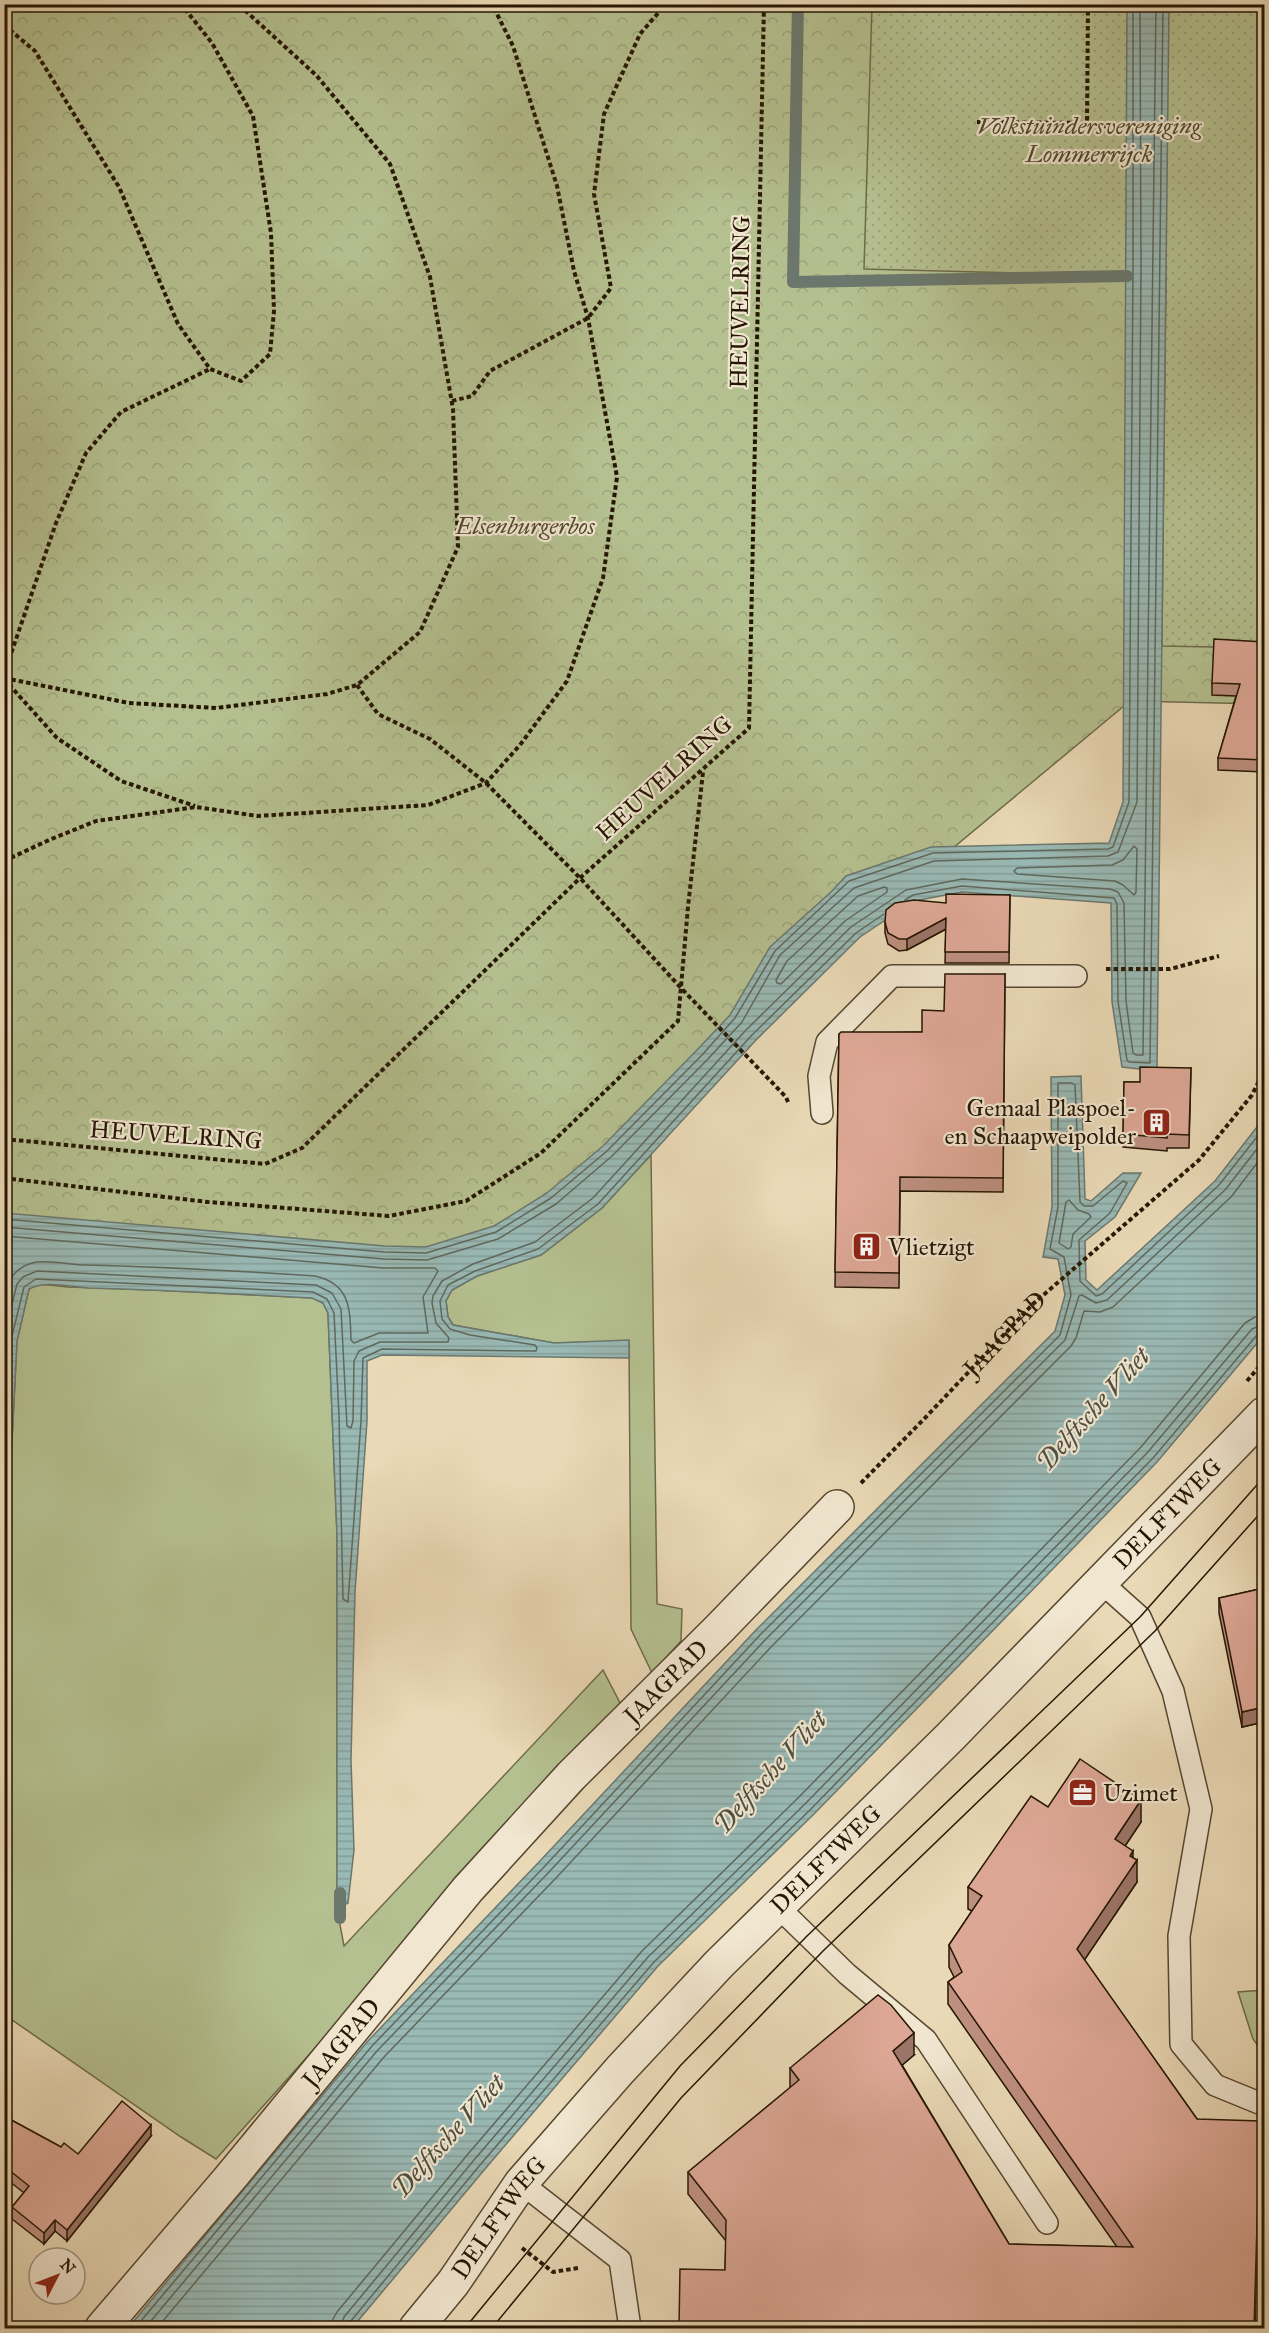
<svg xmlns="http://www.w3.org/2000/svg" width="1269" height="2333" font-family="'IM FELL Great Primer',serif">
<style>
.grass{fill:#b5c090;stroke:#6d6b4a;stroke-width:1.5}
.park{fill:url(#park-crowns);stroke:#6d6b4a;stroke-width:1.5}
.garden{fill:url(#garden-dots);stroke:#6d6b4a;stroke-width:1.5}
.water{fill:url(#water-rules);stroke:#6b786e;stroke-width:1.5}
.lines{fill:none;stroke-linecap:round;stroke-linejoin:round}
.shore{stroke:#5f685c;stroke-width:1.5}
.stream{stroke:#6b786e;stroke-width:12}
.lane-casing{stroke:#564730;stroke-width:24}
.street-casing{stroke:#564730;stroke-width:36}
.path{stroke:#251603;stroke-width:4;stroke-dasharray:4.5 3;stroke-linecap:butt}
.lane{stroke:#f1e6d0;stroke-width:21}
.street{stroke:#f1e6d0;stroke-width:33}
.tram{stroke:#251603;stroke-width:1.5}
.wall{fill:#be9080;stroke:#251603;stroke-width:1.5}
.shaded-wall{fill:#9b7568;stroke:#251603;stroke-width:1.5}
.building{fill:#dda795;stroke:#251603;stroke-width:1.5}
.labels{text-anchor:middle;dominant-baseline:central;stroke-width:4.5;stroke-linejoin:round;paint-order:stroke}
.park-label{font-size:24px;font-style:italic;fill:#50492d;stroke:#f1e6d0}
.street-label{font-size:24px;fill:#251603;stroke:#f1e6d0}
.poi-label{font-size:24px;fill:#251603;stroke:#f1e6d0;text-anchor:start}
.water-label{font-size:26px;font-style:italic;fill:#4e4f41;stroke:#f1e6d0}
</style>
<defs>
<pattern id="park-crowns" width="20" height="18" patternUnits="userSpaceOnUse" patternTransform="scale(1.5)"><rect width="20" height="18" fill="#b5c090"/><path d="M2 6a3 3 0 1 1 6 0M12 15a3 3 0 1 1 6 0" fill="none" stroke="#9ca47b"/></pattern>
<pattern id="garden-dots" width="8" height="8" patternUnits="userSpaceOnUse" patternTransform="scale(1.5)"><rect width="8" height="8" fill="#b5c090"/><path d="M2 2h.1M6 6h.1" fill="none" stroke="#9ca47b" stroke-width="1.8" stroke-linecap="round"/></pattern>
<pattern id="water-rules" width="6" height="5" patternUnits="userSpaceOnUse" patternTransform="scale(1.5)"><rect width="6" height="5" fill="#99b9b5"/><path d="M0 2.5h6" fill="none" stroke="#849e9a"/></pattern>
</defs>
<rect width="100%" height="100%" fill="#ead9b6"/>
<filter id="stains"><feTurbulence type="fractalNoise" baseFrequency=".00333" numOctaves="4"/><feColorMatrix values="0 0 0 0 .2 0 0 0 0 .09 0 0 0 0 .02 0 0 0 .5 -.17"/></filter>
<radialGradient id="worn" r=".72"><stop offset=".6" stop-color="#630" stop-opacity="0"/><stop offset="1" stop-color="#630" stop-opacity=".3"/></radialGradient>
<g class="grass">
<polygon points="651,1155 657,1604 682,1609 681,1641 652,1673 631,1629 629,1341 554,1343 453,1325 448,1317 446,1301 452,1290 477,1276 541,1255 602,1208"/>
<polygon points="39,1284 68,1287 154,1290 313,1298 323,1303 328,1313 337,1535 337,1909 344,1946 603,1670 621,1705 216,2159 181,2137 5,2015 5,1580 17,1341 29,1289"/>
<polygon points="1264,1990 1264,2054 1253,2039 1238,1992"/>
</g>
<polygon class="park" points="5,5 1264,5 1264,704 1130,701 865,921 620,1154 455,1269 5,1248"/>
<polygon class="garden" points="872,5 1264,5 1264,648 1162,646 1166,268 1127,269 1127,276 864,269"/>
<g class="water">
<path d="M1127,5H1169L1157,1071L1122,1067L1112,1002L1111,903L962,892L914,901L860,937L756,1040L602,1208L541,1255L477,1276L452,1290L446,1301L448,1317L453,1325L554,1343L629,1340V1358L382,1355L367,1361V1421L355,1592L351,1760L354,1850L348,1903L337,1909V1535L328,1313L323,1303L312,1298C238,1294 163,1290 88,1288C69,1287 45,1280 29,1289L17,1341L5,1580V1213L385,1246L426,1247L494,1226L547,1193L603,1146L697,1050L730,1015L770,947L831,892L846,876L931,847L1109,843L1123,802Z"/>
<polygon points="1081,1076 1085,1199 1091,1201 1123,1173 1141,1173 1115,1217 1085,1241 1086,1280 1097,1290 1215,1181 1264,1118 1264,1335 1157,1462 814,1814 658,1966 485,2169 352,2328 128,2328 367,2042 539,1862 755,1631 1055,1331 1065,1295 1058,1259 1043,1257 1052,1207 1051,1077"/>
</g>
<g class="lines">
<g class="shore">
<polygon points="1134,846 1137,849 1136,892 1134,895 1123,885 1115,881 1017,874 1014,871 1017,868 1112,865 1123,860"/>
<polygon points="884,887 887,888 887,892 845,921 781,984 777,983 776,980 787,961 858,896"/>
<polyline points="905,900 913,895 962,886 1114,898 1117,904 1118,1001 1127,1060 1129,1062 1150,1063 1163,4"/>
<polygon points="1069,1200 1078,1210 1089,1214 1091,1217 1073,1234 1071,1247 1068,1249 1059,1243 1066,1202"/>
<polyline points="4,1219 384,1252 426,1253 496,1232 551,1198 607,1151 702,1055 735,1018 775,951 849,881 933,853 1108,849 1113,847 1129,802 1133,269 1133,4"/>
<polyline points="4,1227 384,1259 427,1260 498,1239 556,1204 612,1156 707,1060 742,1022 780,955 854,888 934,861 1108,856 1118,852 1137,802 1141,269 1140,4"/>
<path d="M4,1236L383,1268H435L438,1271L423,1297L428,1333H379L354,1343L351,1340C350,1310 351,1284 315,1276C239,1271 163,1267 87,1265C71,1265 46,1259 32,1263C15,1268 9,1279 4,1295"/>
<polyline points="4,1337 17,1284 23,1277 37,1271 316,1285 332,1293 341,1309 347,1426 351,1428 353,1421 354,1361 359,1351 380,1342 448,1342 449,1338 436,1323 432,1303 433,1296 442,1281 473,1264 535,1242 593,1198 746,1030 851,927 906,890 962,879 1110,889 1118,892 1124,903 1126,1001 1133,1053 1136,1055 1143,1055 1156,4"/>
<polyline points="4,1451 11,1340 24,1287 36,1279 313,1292 327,1299 334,1313 339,1416 343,1599 348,1602 361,1421 363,1358 382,1349 536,1351 537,1348 535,1345 470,1335 450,1329 442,1319 440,1301 448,1285 475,1271 538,1249 598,1204 751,1036 856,933 884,914"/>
<polyline points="135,2328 372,2046 544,1867 760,1635 1060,1335 1071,1295 1064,1257 1050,1249 1058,1207 1058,1083 1072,1083 1075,1085 1080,1202 1084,1206 1093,1206 1123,1181 1127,1183 1110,1213 1079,1240 1080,1281 1096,1296 1102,1294 1219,1185 1264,1128"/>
<polyline points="145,2328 377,2051 549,1872 765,1640 1065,1340 1079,1296 1082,1295 1096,1303 1107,1300 1225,1190 1264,1140"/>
<polyline points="157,2328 384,2057 556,1878 771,1647 1071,1346 1076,1338 1084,1311 1100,1312 1113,1307 1231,1197 1264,1154"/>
<polyline points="331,2328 333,2319 337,2312 468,2154 642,1951 798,1798 1141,1447 1245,1323 1255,1317 1264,1315"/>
<polyline points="340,2328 344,2317 474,2160 648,1957 805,1804 1147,1453 1252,1329 1264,1324"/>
<polyline points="348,2328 350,2322 480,2165 654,1962 810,1810 1153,1458 1257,1335 1264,1332"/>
</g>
<g class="stream">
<polyline points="798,4 793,282 1127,276"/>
<polyline points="340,1918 340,1893"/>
</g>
<defs>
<g id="lane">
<polyline points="822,1113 819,1076 827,1042 892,976 1076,976"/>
<polyline points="1102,1583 1140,1617 1173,1691 1201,1809 1179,1936 1181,2044 1215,2085 1264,2105"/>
<polyline points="777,1906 847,1974 926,2040 1047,2223"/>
<polyline points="521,2183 620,2260 630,2328"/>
</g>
<g id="street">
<path id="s2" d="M102,2328L230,2178L468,1889L571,1776L719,1629L837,1507"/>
<path id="s3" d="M416,2328L453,2283L521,2183L620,2070L719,1964L950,1737L1264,1414"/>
</g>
</defs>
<use href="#lane" class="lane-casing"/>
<use href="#street" class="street-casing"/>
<g class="path">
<polyline points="4,25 35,51 119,187 178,324 210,369 241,381 270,354 274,311 271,233 253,116 212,43 181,4"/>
<polyline points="977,122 1087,123 1088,4"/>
<polyline points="452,401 472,396 490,371 588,318 611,288 594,194 604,114 640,34 666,4"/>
<polyline points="4,674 56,523 86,453 121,412 210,369"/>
<polyline points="4,678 129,703 216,708 327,694 357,685 420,632 458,547 453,409 430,277 390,164 316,75 238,4"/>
<polyline points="4,679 57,738 121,781 195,806"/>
<polyline points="357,685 378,714 430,739 486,783 580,878 681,988 786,1097 788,1102"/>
<polyline points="4,861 49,840 96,821 196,807 258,816 428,805 486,783 520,745 567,681 603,578 617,477 588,318 574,271 557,186 513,46 492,4"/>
<polyline points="1106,969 1170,969 1219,956"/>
<polyline points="4,1139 265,1164 302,1148 580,878 749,728 764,4"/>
<polyline points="4,1178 208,1202 389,1216 466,1201 541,1153 678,1021 688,907 703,772"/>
<polyline points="1247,1381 1264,1361"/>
<path id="s1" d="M861,1483L925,1418L1033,1304L1199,1160L1252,1095L1264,1071"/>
<polyline points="522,2248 553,2272 578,2268"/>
</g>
<use href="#lane" class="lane"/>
<use href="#street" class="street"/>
<g class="tram">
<polyline points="465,2328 680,2066 807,1936 1140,1617 1264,1477"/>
<polyline points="492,2328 681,2098 823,1951 1155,1631 1264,1509"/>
</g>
</g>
<g class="wall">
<polygon points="1264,642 1264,772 1218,770 1218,758 1236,696 1212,695 1212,683"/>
<polygon points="1010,895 1009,963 945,963 946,929 907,950 899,951 888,944 885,933 885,922 946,903"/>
<polygon points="1005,974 1003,1192 900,1191 899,1288 835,1287 839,1034 922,1032 944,1011"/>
<polygon points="1191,1068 1189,1148 1167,1148 1167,1151 1123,1147 1124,1082 1140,1082"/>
<polygon points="1264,1588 1264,1722 1242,1727 1219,1613 1219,1598"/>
<polygon points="1048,1807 1141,1822 1125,1846 1133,1858 1137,1882 1084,1960 1197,2119 1260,2143 1255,2328 679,2328 725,2270 726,2241 688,2194 688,2172 790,2088 790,2068 914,2055 902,2065 1009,2244 1117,2247 948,2004 948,1982 954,1977 949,1967 949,1945 972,1911 968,1909 968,1887"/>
<polygon points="4,2116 61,2147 78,2154 151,2136 67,2241 55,2231 44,2244 12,2219 12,2207 24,2193 4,2177"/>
</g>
<g class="shaded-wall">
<polygon points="946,918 946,929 907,950 907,939"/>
<polygon points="1264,1707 1264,1722 1242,1727 1242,1712"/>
<polygon points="1141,1800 1141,1822 1115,1861 1115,1839"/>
<polygon points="1133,1851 1133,1866 1137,1860 1137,1882 1077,1971 1077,1949"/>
<polygon points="914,2033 914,2055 893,2073 893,2051"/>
<polygon points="1260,2121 1260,2143 1254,2328"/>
<polygon points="151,2125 151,2136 67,2241 67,2230"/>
<polygon points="55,2220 55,2231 44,2244 44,2233"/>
</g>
<g class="building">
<polygon points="1214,639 1264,642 1264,760 1218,758 1240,684 1212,683"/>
<polygon points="946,894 1010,895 1009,952 945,952 946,918 907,939 899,939 888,933 885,922 886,910 895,903 914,900 946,903"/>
<polygon points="945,974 1005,974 1003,1178 900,1177 899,1273 835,1272 839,1034 841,1032 922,1032 922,1010 944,1011"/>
<polygon points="1140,1067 1191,1068 1189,1135 1167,1134 1167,1138 1123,1134 1124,1082 1140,1082"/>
<polygon points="1264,1588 1264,1707 1242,1712 1219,1598"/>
<polygon points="1080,1759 1141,1800 1115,1839 1133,1851 1130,1856 1137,1860 1077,1949 1197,2119 1260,2121 1254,2328 679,2328 680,2269 725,2270 726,2220 688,2172 799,2080 790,2068 878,1995 891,2005 914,2033 893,2051 1009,2244 1133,2247 948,1982 962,1972 949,1945 982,1896 968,1887 1031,1796 1048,1807"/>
<polygon points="122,2101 151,2125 67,2230 55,2220 44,2233 12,2207 29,2186 4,2166 4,2116 61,2147 64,2143 78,2154"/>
</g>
<defs>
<symbol id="building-square" viewBox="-11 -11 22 22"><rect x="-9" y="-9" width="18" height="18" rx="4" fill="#8f2418" stroke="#f1e6d0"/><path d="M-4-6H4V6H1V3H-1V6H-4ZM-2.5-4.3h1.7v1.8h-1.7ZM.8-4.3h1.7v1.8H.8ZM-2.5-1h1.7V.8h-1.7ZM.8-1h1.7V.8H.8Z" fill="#fff"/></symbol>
<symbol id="office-square" viewBox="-11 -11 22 22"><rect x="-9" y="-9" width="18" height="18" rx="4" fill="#8f2418" stroke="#f1e6d0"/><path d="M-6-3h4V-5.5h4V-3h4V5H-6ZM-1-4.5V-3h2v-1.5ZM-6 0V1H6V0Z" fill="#fff"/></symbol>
</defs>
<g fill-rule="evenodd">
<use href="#building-square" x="1140" y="1106" width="33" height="33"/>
<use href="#building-square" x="850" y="1230" width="33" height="33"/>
<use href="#office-square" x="1066" y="1776" width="33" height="33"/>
</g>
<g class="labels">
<g class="park-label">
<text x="1089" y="126">Volkstuindersvereniging<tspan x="1089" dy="28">Lommerrijck</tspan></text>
<text x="525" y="526">Elsenburgerbos</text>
</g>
<g class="street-label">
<text transform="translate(740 302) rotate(-89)">HEUVELRING</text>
<text transform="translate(664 778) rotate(-42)">HEUVELRING</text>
<text transform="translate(176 1135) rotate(4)">HEUVELRING</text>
<text stroke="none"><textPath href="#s1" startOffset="207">JAAGPAD</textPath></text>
<text stroke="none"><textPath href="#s3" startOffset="1110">DELFTWEG</textPath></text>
<text stroke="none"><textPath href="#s2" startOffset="858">JAAGPAD</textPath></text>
<text stroke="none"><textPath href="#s3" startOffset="624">DELFTWEG</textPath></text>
<text stroke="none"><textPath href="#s2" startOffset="372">JAAGPAD</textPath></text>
<text stroke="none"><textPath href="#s3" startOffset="138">DELFTWEG</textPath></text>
</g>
<g class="poi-label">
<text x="1136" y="1108" text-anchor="end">Gemaal Plaspoel-<tspan x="1136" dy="28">en Schaapweipolder</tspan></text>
<text x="888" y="1247">Vlietzigt</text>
<text x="1103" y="1793">Uzimet</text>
</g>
<g class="water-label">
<text transform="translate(1093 1409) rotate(-48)">Delftsche Vliet</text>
<text transform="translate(770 1772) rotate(-48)">Delftsche Vliet</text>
<text transform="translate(448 2136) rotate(-48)">Delftsche Vliet</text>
</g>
</g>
<rect width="1269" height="2333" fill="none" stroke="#ead9b6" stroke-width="24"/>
<rect x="6" y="6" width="1257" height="2321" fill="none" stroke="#251603" stroke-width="3"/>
<rect x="12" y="12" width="1245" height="2309" fill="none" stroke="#251603" stroke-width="1.5"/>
<g transform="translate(57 2276) rotate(48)"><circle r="28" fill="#f1e6d0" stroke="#9f937e" stroke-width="1.5"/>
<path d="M0-4.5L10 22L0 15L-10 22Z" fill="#8f2418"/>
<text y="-9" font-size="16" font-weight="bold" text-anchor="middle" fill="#251603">N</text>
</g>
<rect width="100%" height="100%" filter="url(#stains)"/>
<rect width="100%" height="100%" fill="url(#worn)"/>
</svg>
